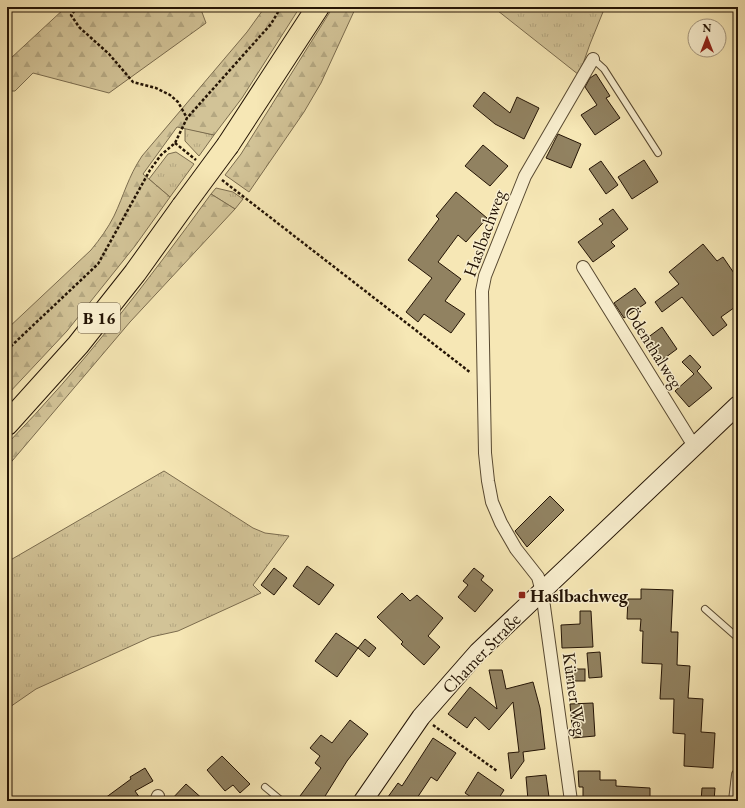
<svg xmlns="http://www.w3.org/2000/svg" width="745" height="808" font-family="'EB Garamond',serif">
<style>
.grass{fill:url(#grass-tufts);stroke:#7b6c4e}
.forest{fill:url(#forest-firs);stroke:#7b6c4e}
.building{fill:#918261;stroke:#241405}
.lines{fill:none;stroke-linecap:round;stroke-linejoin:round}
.lane-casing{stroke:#584931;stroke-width:8}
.street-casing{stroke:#584931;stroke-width:14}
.secondary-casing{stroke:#241405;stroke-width:20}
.highway-casing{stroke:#241405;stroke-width:24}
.path{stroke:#241405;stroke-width:2.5;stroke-dasharray:3 2;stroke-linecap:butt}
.lane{stroke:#f9efcf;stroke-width:6}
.street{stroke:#f9efcf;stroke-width:12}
.secondary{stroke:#f9efcf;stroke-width:18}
.highway{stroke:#f6e7b5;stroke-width:22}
.highway-bridge-casing{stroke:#241405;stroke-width:24;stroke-linecap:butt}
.highway-bridge{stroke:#f6e7b5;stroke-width:22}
.poi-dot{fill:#8f2418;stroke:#f9efcf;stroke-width:1.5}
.labels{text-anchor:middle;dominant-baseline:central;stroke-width:3;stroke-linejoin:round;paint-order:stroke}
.shield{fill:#f9efcf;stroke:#645642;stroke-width:1}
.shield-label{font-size:17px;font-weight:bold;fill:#241405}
.street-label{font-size:18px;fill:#241405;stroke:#f9efcf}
.poi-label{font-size:18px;font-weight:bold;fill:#241405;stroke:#f9efcf;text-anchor:start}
</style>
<defs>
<pattern id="grass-tufts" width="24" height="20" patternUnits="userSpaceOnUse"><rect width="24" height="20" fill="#d2c397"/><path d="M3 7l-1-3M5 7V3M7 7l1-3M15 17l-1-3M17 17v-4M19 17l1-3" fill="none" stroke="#b4a781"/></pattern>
<pattern id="forest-firs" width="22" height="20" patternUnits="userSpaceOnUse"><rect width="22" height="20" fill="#d2c397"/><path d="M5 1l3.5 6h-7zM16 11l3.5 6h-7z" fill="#b4a781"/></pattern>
</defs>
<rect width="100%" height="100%" fill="#f6e7b5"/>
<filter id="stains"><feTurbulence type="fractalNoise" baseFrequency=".005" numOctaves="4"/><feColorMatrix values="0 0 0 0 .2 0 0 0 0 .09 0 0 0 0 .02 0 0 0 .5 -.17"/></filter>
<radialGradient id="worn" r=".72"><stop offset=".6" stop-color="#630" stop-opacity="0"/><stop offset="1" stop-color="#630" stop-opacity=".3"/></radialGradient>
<g class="grass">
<polygon points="493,7 605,7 590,44 579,75"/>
<polygon points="185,128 214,135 199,156 185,141"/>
<polygon points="176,152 194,164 170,197 149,179 168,154"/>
<polygon points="216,188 233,192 243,199 235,209 211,194"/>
<polygon points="164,471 253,528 265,533 289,536 253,585 261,593 178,631 151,637 36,689 7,709 7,562"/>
</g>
<g class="forest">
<polygon points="66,7 200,7 206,23 109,93 33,73 15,91 7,91 7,55 11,58"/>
<path d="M265,7H300L242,98L214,135L177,127L143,174L170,197L135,246L67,331L7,395V329L91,250C100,239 108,228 114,216C124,195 128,177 142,156L247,32Z"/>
<polygon points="333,7 356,7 321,83 304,112 249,192 225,175 241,154"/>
<path d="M211,194L235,209L130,322L7,467V444C82,367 148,281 211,194Z"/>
</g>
<g class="building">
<polygon points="596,74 610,96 606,98 620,118 595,135 581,115 597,105 585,87 590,78"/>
<polygon points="484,92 510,113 517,97 539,108 524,139 495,124 473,106"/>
<polygon points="558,134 581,144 571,168 546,158"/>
<polygon points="483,145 508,166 490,186 465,166"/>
<polygon points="644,160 658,182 632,199 618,177"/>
<polygon points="601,161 618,185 606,194 589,169"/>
<polygon points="456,192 487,218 466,242 458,235 438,262 461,279 445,301 465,314 451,333 424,314 418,322 406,312 432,278 408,260 439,219 436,216"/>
<polygon points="613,209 628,229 611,242 615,246 593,262 578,242 603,224 599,219"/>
<polygon points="703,244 717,261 723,257 738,279 738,305 721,317 727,325 713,336 682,297 662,312 655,302 679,284 669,272"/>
<polygon points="635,288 646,303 624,318 614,303"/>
<polygon points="662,327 677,349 658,363 643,341"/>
<polygon points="690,355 701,367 697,371 712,388 689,407 675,391 694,374 682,362"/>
<polygon points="550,496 564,510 527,547 515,531"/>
<polygon points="307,566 334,585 319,605 293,586"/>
<polygon points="274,568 287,578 274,595 261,585"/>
<polygon points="474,568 484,576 481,580 493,590 475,612 458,597 468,585 463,581"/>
<polygon points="641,589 673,590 671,632 678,632 677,665 690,666 688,698 703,699 701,732 715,733 713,768 684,766 685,734 673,733 674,699 660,699 662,664 642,663 643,631 640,631 641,619 627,619 628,599 641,599"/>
<polygon points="402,593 410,601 417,595 443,618 428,636 440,647 424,665 401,644 403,642 377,617"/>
<polygon points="580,611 591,611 593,647 562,648 561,625 580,624"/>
<polygon points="336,633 358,648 337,677 315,661"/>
<polygon points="365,639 376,648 369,657 358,648"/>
<polygon points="600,652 602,677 589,678 587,653"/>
<rect x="567" y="669" width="18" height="12"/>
<polygon points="489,670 502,670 506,689 533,682 540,708 545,749 523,752 524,761 511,779 508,753 519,752 513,702 489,730 475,717 467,728 448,714 470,687 497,709"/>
<polygon points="593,703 595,736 573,738 570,704"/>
<polygon points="350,720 368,734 347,761 322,801 307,801 300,796 321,768 315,763 320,756 310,748 321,735 332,743"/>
<polygon points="433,738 456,753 437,781 431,777 415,801 385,801 398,783 402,786"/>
<polygon points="222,756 250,784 240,793 233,785 225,791 207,770"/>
<polygon points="145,768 153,781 135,791 142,801 101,801 131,779 130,777"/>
<polygon points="578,771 600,771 600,780 616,780 616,786 650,788 650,801 583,801 583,787 579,787"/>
<polygon points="478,772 504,790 497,801 477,801 465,793"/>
<polygon points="546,775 549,797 528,800 526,777"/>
<polygon points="186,784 205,801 170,801"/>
<polygon points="702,788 715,788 714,801 701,801"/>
</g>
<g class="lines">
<defs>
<g id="lane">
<polyline points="593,59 604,69 658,153"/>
<polyline points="705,609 738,638"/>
<polyline points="265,787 282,801"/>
</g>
<g id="street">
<polyline points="583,267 694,446"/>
<polyline points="156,801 158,796"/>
<polyline points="571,801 542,592 538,577 516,549 501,523 492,502 488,481 485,453 482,291 485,276 525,176 593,59"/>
<polyline points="735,801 738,775"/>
</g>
<polyline id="secondary" points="363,801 421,717 478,652 738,405"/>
<g id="highway">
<polyline points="228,145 318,7"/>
<polyline points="7,424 78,345 135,273 183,206"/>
</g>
</defs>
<use href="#lane" class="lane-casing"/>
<use href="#street" class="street-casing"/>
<use href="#secondary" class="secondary-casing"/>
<use href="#highway" class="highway-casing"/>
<g class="path">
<polyline points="78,7 71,15 79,27 109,54 133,82 156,88 170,95 178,102 187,118"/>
<polyline points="175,143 196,160"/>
<polyline points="222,180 471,373"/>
<polyline points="7,350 98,264 150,170 161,155 175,143 187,118 271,24 281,7"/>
<polyline points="433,725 497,771"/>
</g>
<use href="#lane" class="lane"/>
<use href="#street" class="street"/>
<use href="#secondary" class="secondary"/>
<use href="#highway" class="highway"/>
<defs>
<polyline id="highway-bridge" points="183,206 228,145"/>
</defs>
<use href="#highway-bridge" class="highway-bridge-casing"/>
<use href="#highway-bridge" class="highway-bridge"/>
</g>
<rect class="poi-dot" x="518" y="591" width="8" height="8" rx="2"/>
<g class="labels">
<rect class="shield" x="78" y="303" width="42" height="30" rx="3"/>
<g class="shield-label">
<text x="99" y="318">B 16</text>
</g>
<g class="street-label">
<text transform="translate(484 233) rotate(-70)">Haslbachweg</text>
<text transform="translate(654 347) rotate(58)">Ödenthalweg</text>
<text transform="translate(481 653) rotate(-46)">Chamer Straße</text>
<text transform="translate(575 694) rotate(82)">Kürner Weg</text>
</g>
<g class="poi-label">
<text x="530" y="595">Haslbachweg</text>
</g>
</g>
<rect width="745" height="808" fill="none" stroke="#f6e7b5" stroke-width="24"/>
<rect x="8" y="8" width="729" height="792" fill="none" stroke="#241405" stroke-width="2"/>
<rect x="12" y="12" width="721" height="784" fill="none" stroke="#241405"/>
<g transform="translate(707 38)"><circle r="19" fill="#f9efcf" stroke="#a4977e"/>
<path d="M0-3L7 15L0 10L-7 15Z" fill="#8f2418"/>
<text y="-6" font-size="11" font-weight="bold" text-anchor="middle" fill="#241405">N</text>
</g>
<rect width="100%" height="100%" filter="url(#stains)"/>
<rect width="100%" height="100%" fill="url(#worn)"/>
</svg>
